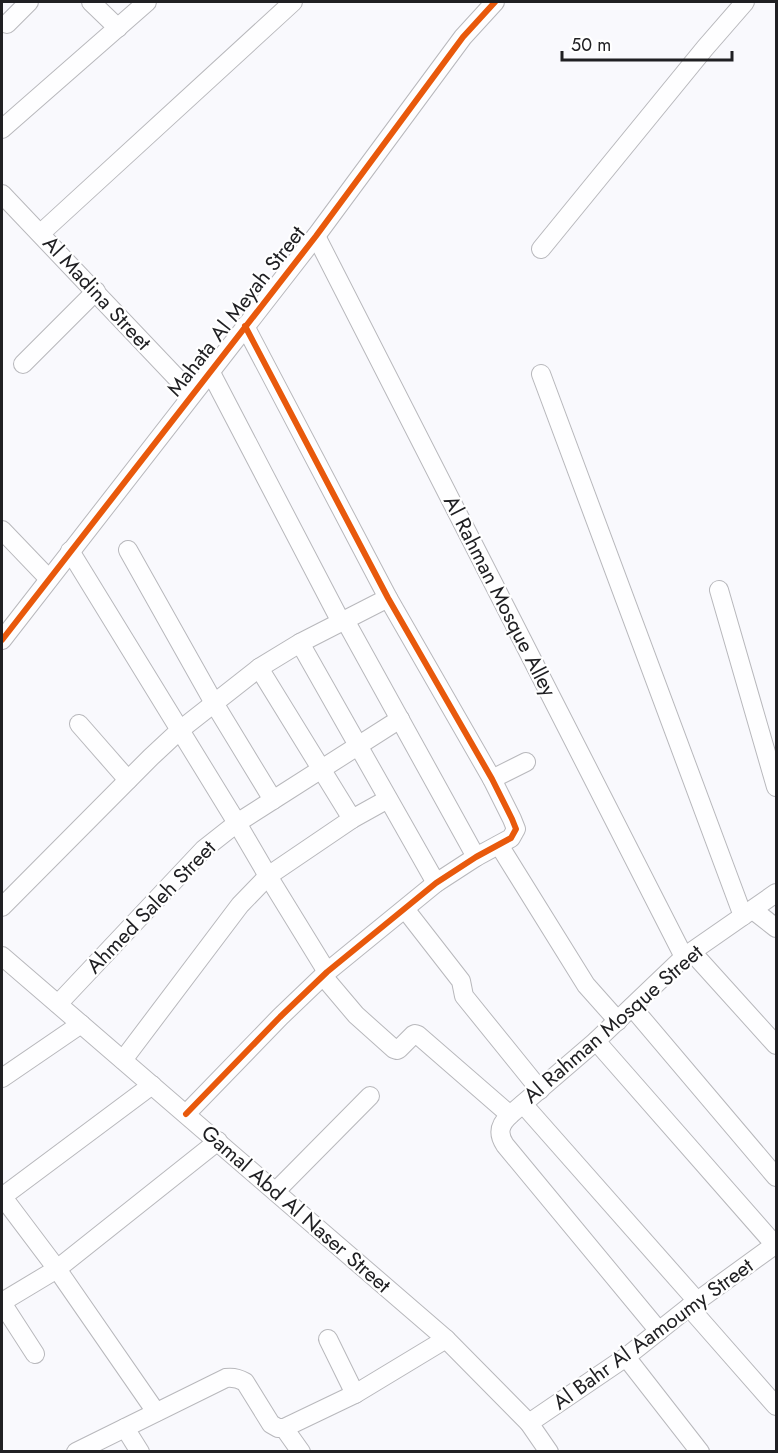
<svg xmlns="http://www.w3.org/2000/svg" width="778" height="1453" font-family="Jost,sans-serif">
<style>
.lines{fill:none;stroke-linecap:round;stroke-linejoin:round}
.street-casing{stroke:#b8b8bc;stroke-width:20}
.street{stroke:#fefeff;stroke-width:18}
.cycleway-casing{stroke:#fff;stroke-width:10}
.cycleway{stroke:#e8590c;stroke-width:6}
.labels{text-anchor:middle;dominant-baseline:central;stroke-width:4.5;stroke-linejoin:round;paint-order:stroke}
.street-label{font-size:21px;fill:#202023;stroke:#fff}
</style>
<rect width="100%" height="100%" fill="#f9f9fd"/>
<g class="lines">
<defs>
<g id="street">
<polyline points="91,2 118,28"/>
<polyline points="7,24 29,2"/>
<polyline points="2,129 147,2"/>
<polyline points="2,194 192,394"/>
<polyline points="41,233 293,2"/>
<polyline points="316,236 684,957"/>
<polyline points="541,249 705,48 745,2"/>
<polyline points="23,364 96,291"/>
<polyline points="210,371 341,622"/>
<polyline points="541,374 743,916"/>
<polyline points="2,530 49,579"/>
<polyline points="128,550 214,703 273,800"/>
<polyline points="70,551 237,823 268,876 327,972"/>
<polyline points="719,590 776,787"/>
<polyline points="345,620 476,857"/>
<polyline points="2,640 316,236 463,37 495,2"/>
<polyline points="300,643 436,883"/>
<polyline points="259,668 352,819"/>
<polyline points="79,724 128,780"/>
<polyline points="492,779 526,762"/>
<polyline points="499,845 586,985 618,1021"/>
<polyline points="2,907 151,757 180,730 259,668 300,643 388,598"/>
<polyline points="405,909 461,981 464,996 540,1090"/>
<polyline points="753,910 776,928"/>
<polyline points="692,952 776,1045"/>
<polyline points="2,956 446,1339 529,1423 549,1452"/>
<polyline points="323,976 356,1015 394,1049 397,1050 399,1049 413,1035 415,1034 418,1035 510,1115"/>
<polyline points="58,1004 204,849 237,823 273,800 400,719"/>
<polyline points="632,1007 776,1177"/>
<polyline points="596,1041 775,1245"/>
<polyline points="123,1060 240,905 268,876 352,819 388,799"/>
<polyline points="2,1078 81,1024"/>
<polyline points="523,1104 697,1301"/>
<polyline points="186,1114 280,1017 327,972 436,883 476,857 511,838 516,829 512,819 492,779 388,598 245,326"/>
<polyline points="276,1191 370,1096"/>
<polyline points="2,1196 57,1269 156,1412"/>
<polyline points="2,1197 152,1085"/>
<polyline points="2,1302 57,1269 218,1141"/>
<polyline points="2,1303 35,1354"/>
<polyline points="689,1307 776,1406"/>
<path d="M659,1331L505,1145C497,1133 500,1124 510,1115L596,1041L684,957L776,893"/>
<polyline points="328,1339 355,1394"/>
<polyline points="626,1357 700,1452"/>
<polyline points="529,1423 626,1357 689,1307 776,1244"/>
<polyline points="125,1428 140,1452"/>
<polyline points="284,1428 301,1452"/>
<path d="M76,1452L226,1378C233,1377 238,1378 245,1382L271,1424L278,1428H284L355,1394L446,1339"/>
</g>
</defs>
<use href="#street" class="street-casing"/>
<use href="#street" class="street"/>
<defs>
<g id="cycleway">
<polyline points="2,640 316,236 463,37 495,2"/>
<polyline points="186,1114 280,1017 327,972 436,883 476,857 511,838 516,829 512,819 492,779 388,598 245,326"/>
</g>
</defs>
<use href="#cycleway" class="cycleway-casing"/>
<use href="#cycleway" class="cycleway"/>
</g>
<g class="labels">
<g class="street-label">
<text transform="translate(97 293) rotate(47)">Al Madina Street</text>
<text transform="translate(236 311) rotate(-52)">Mahata Al Meyah Street</text>
<text transform="translate(500 596) rotate(63)">Al Rahman Mosque Alley</text>
<text transform="translate(151 907) rotate(-46)">Ahmed Saleh Street</text>
<text transform="translate(613 1024) rotate(-41)">Al Rahman Mosque Street</text>
<text transform="translate(296 1209) rotate(41)">Gamal Abd Al Naser Street</text>
<text transform="translate(653 1334) rotate(-36)">Al Bahr Al Aamoumy Street</text>
</g>
</g>
<rect width="778" height="1453" fill="none" stroke="#202023" stroke-width="6"/>
<path d="M562 51v9h170v-9" fill="none" stroke="#202023" stroke-width="3"/>
<text x="571" y="51" font-size="18" fill="#202023" stroke="#ffffff" stroke-width="4.5" paint-order="stroke">50 m</text>
</svg>
